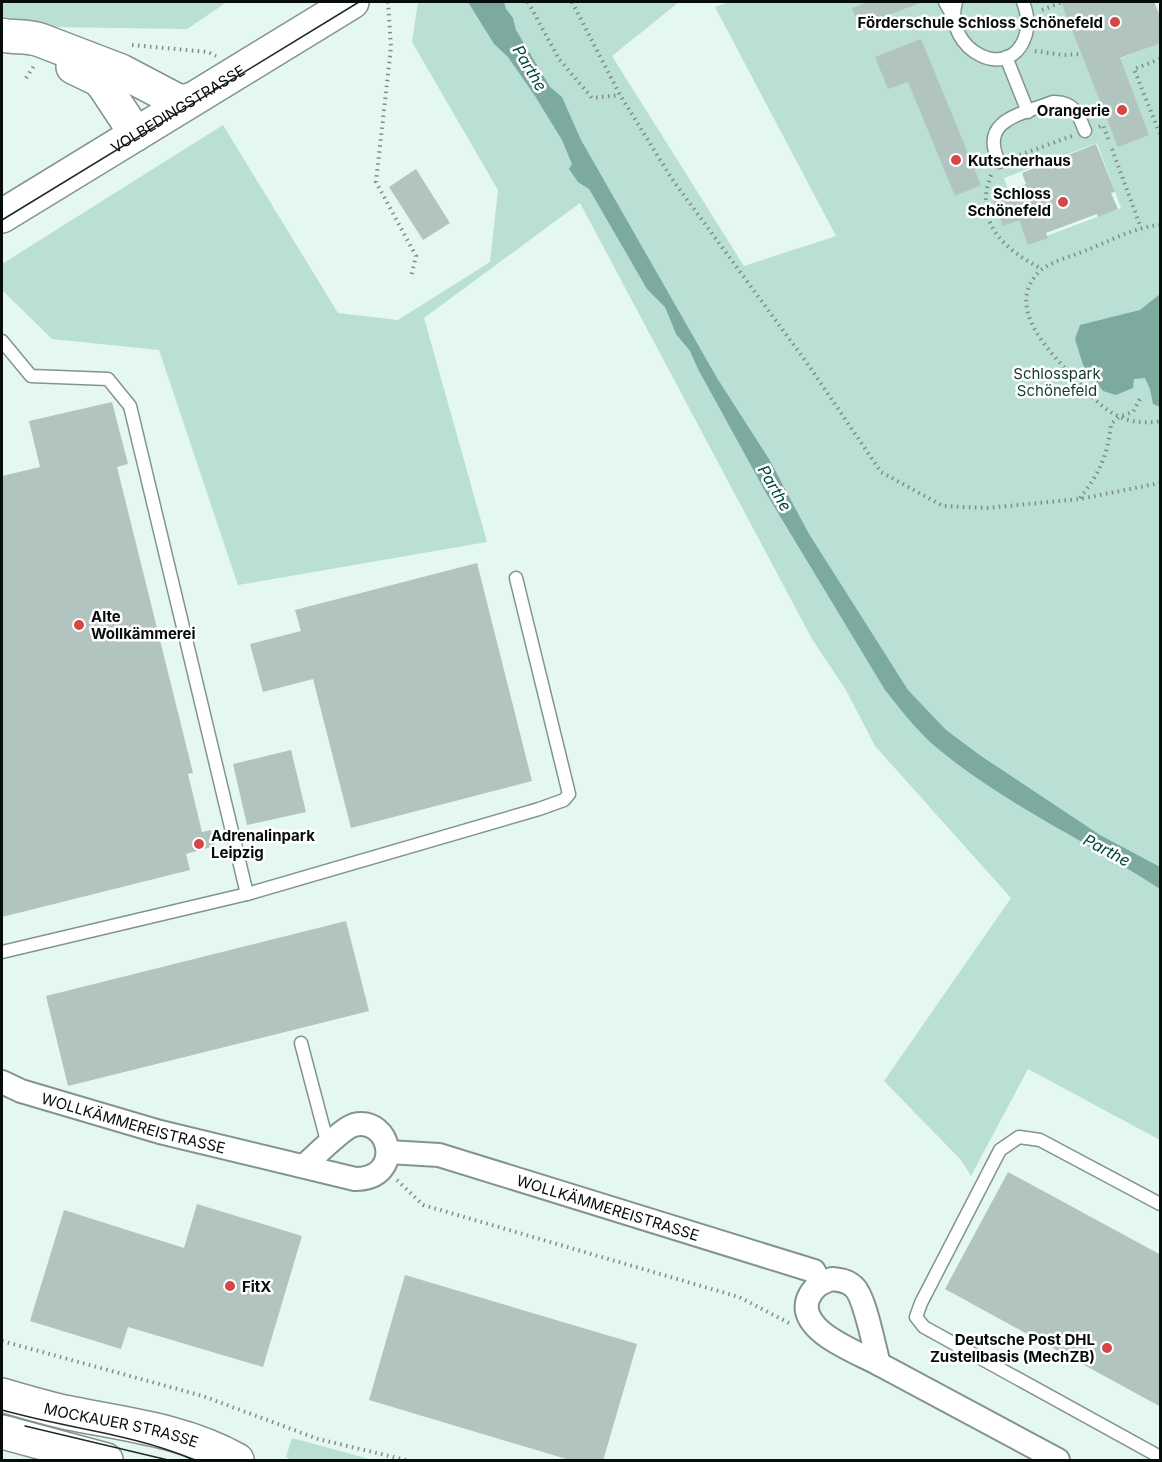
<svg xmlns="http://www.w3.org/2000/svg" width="1162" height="1462" font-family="Inter,sans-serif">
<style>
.green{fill:#badfd5;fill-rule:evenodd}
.water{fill:#7daa9e}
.building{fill:#b2c4bf}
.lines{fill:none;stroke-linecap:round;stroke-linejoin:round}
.service-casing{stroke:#83948f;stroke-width:15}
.minor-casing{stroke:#83948f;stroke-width:26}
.secondary-casing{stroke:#83948f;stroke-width:36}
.path{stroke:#818d8a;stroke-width:4;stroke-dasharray:1.5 4.5;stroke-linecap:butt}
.service{stroke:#fff;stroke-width:12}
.minor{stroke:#fff;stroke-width:22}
.secondary{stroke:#fff;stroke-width:33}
.tram{stroke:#222a27;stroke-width:1.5}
.poi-dot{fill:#d54645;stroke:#fff;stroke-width:2}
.labels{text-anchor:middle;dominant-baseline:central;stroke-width:5;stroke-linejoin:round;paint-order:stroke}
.poi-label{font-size:15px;font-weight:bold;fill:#070d0b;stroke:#fff;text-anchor:end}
.street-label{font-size:15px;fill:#070d0b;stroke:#fff}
.park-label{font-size:15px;fill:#113b32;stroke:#fff}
.water-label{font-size:16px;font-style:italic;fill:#00463a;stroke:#fff}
</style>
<rect width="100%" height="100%" fill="#e5f7f2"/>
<g class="green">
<polygon points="2,2 227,2 187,29 53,27 2,16"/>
<path d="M418,2H679L612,56L744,266L836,236L715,7L729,2H1062L1089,71L1160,43V1140L1028,1069L971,1176L961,1160L884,1081L1011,898L875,746L846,690L812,639L580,203L424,318L487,542L238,585L159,350L52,339L2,290V264L223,125L338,313L398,320L490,262L498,190L412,42ZM1097,143L1121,208L1028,243L1004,178Z"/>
<polygon points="292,1438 373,1460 292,1460 286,1457"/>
</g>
<g class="water">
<path d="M468,2H504L506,9L513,18L516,30L550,87L562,97L581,140L717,378L769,459L809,534L908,690L946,730L981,756L1100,835L1160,867V889C1087,841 1004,804 937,748C917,731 901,710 885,690L766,493L698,369L690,351L676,334L665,307L647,289L592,194L589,189L578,182L569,169L572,164L562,140L535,96L508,57L494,44Z"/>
<polygon points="1160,294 1160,407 1153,404 1150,389 1145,378 1134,379 1133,388 1116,395 1103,391 1083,365 1075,339 1080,325 1140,310"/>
</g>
<g class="building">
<polygon points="868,2 920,2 920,3 859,26 852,8"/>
<polygon points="1061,2 1154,2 1161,18 1161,43 1120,58 1149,135 1118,147"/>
<polygon points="921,39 981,185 955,196 908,82 888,89 875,57"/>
<polygon points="1096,144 1115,192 1111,193 1118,209 1098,217 1097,214 1046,233 1048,238 1028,245 1019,220 1003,226 992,197 1026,184 1022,173"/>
<polygon points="416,169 450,223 423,240 389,187"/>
<polygon points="112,402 128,464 117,467 193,773 188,774 202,832 211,830 215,846 186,854 190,870 2,917 2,476 40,467 29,421"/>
<polygon points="477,563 532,781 351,828 313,679 263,692 250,644 301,631 295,610"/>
<polygon points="291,750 306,812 247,825 233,764"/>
<polygon points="346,921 369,1011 68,1086 46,996"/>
<polygon points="1008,1172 1161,1255 1161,1407 945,1289"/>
<polygon points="197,1204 302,1236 263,1367 128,1327 121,1349 30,1321 64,1210 184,1248"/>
<polygon points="405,1275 637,1344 603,1461 573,1461 369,1400"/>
</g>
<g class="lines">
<defs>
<g id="service">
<polyline points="945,2 954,18"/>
<path d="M956,2C942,49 1011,86 1026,34C1029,22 1027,12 1023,2"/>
<polyline points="1006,57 1028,112"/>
<path d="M999,162C978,119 1023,114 1053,102C1074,101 1079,115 1085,131"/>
<polyline points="2,341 31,376 108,379 130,406 247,894 2,952"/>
<polyline points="247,894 539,809 564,800 569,794 516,578"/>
<polyline points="301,1043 328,1145"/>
<polyline points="1160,1204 1040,1140 1019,1137 1000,1150 921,1303 916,1317 924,1327 1160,1457"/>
</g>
<g id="minor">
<path id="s1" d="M2,1082L21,1091L160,1132L355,1179C405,1179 391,1116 354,1125C343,1128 314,1157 304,1166"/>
<path id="s2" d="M388,1152L439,1155L814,1271L820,1283"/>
<path d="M832,1279C841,1280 848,1281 854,1287C865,1297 874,1347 879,1364C857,1352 797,1331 808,1299C813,1287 820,1283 832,1279Z"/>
<polyline points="879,1364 1058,1460"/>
</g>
<g id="secondary">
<path d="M2,35C15,38 27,35 40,40L121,71L180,102L190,100"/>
<polyline points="73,67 98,79 105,87 136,134"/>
<path id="s3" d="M2,216L352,2"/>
<path id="s4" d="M2,1395C22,1401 43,1407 64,1412C123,1424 184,1430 237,1460"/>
<polyline points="2,1432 106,1460"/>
</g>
</defs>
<use href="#service" class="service-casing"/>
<use href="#minor" class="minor-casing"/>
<use href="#secondary" class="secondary-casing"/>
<g class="path">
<polyline points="388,2 391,47 376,182 416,256 411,277"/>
<polyline points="528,2 559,59 592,98 620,95"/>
<polyline points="572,2 620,95 672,179 807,363 881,472 943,506 987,508 1080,499 1160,483"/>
<polyline points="1042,10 1062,2"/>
<polyline points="132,45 208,52 216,56"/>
<polyline points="1035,51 1063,55 1082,54"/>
<polyline points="1160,59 1134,69 1160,134"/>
<polyline points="26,78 34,66"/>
<polyline points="1099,127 1103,125 1109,141"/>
<polyline points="1112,149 1141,228"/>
<polyline points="1014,157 1072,136"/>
<path d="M991,175C973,223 1004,249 1042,269"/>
<path d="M1160,225C1135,227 1110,241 1087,250C1075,255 1050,262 1041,270C1002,306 1050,352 1075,379C1088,393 1102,409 1120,417C1132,422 1148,424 1160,421"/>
<path d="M1080,498C1099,474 1108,455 1111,424L1119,417L1133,412L1140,399"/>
<polyline points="397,1180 423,1205 739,1297 791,1324"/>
<polyline points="2,1341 203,1396 318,1439 406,1460"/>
</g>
<use href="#service" class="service"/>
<use href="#minor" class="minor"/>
<use href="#secondary" class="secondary"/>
<g class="tram">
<polyline points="2,220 359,2"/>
<path d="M2,1410C65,1428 134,1434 194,1460"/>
<polyline points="25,1426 168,1460"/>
</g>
</g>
<g class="poi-dot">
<circle cx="1115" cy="22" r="6"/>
<circle cx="1122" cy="110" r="6"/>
<circle cx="956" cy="160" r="6"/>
<circle cx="1063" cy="202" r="6"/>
<circle cx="79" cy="625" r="6"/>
<circle cx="199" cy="844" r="6"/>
<circle cx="230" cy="1286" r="6"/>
<circle cx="1107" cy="1348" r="6"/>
</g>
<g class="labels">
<g class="poi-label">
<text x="1103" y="22">Förderschule Schloss Schönefeld</text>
<text x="1110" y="110">Orangerie</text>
<text x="968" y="160" text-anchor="start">Kutscherhaus</text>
<text x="1051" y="193">Schloss<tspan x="1051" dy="17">Schönefeld</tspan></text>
<text x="91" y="616" text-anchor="start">Alte<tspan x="91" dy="17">Wollkämmerei</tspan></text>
<text x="211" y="835" text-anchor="start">Adrenalinpark<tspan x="211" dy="17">Leipzig</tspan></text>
<text x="242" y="1286" text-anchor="start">FitX</text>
<text x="1095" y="1339">Deutsche Post DHL<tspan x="1095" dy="17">Zustellbasis (MechZB)</tspan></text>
</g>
<g class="street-label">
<text stroke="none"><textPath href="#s3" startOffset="206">VOLBEDINGSTRASSE</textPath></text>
<text stroke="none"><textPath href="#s1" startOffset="138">WOLLKÄMMEREISTRASSE</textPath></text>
<text stroke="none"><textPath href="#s2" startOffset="228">WOLLKÄMMEREISTRASSE</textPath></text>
<text stroke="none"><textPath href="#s4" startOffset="123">MOCKAUER STRASSE</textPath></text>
</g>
<g class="park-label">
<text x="1057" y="373">Schlosspark<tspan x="1057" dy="17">Schönefeld</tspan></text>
</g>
<g class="water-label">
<text transform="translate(530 68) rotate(59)">Parthe</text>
<text transform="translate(775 488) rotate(60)">Parthe</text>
<text transform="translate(1107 850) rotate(28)">Parthe</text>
</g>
</g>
<rect width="1162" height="1462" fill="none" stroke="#070d0b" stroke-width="6"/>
</svg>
